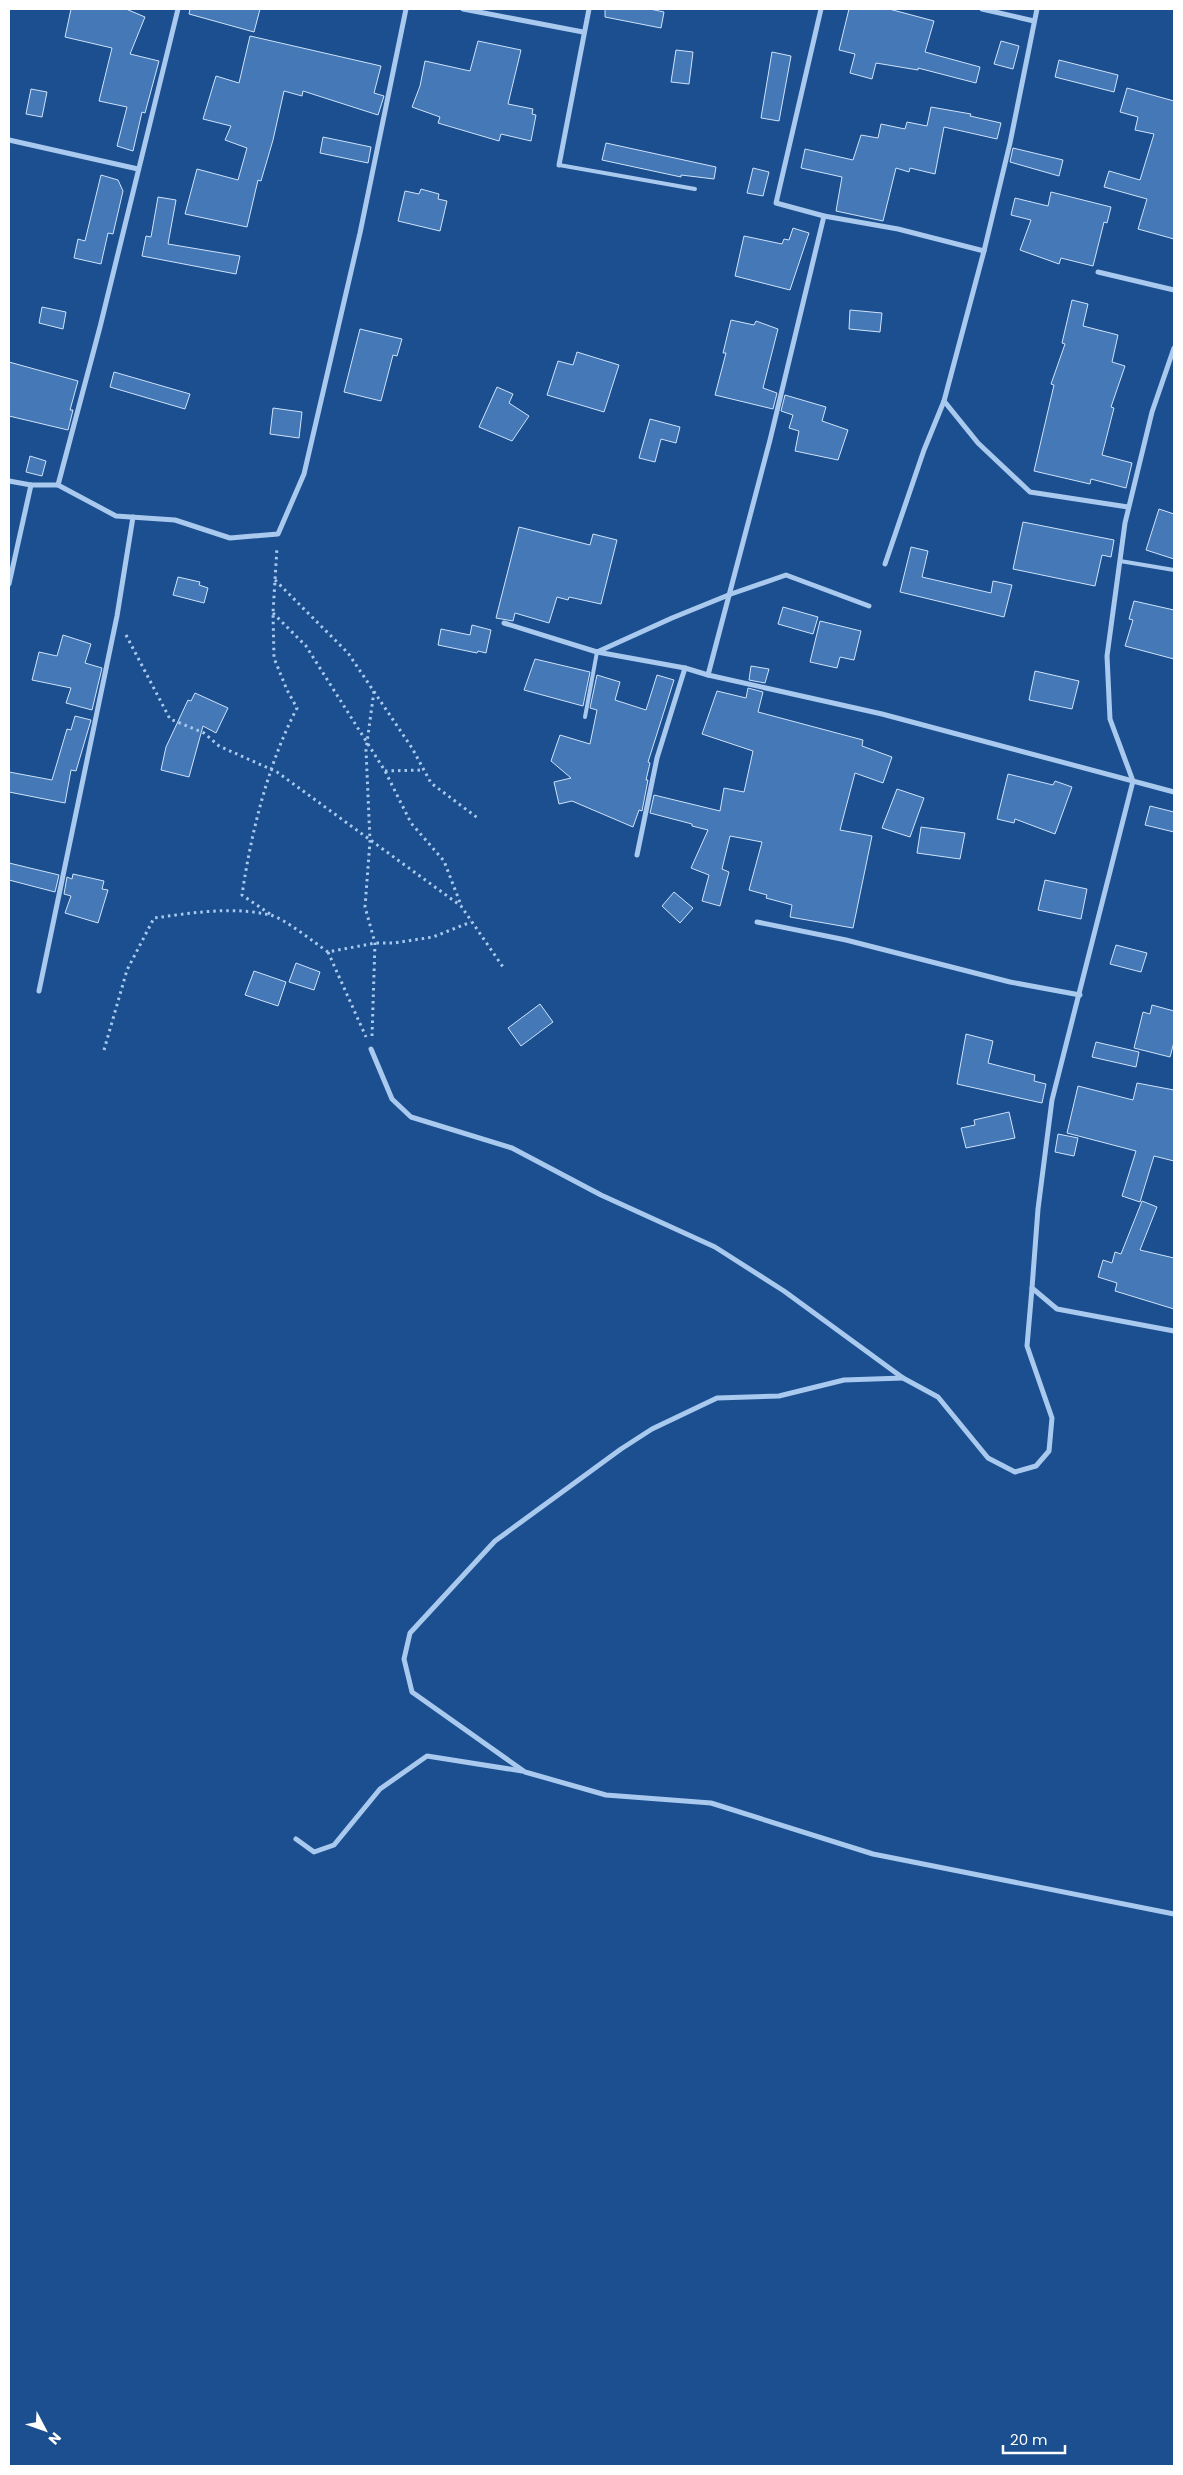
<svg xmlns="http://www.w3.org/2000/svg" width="1183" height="2475" font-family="Poppins,sans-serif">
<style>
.building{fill:#4478b7;stroke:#cfe3fa}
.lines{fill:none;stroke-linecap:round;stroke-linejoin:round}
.path{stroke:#a9c9ee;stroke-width:3;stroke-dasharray:2.5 4;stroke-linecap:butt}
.lane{stroke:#a9c9ee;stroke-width:4}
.street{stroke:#a9c9ee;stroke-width:5}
</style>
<rect width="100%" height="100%" fill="#1b4f8f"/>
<g class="building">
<polygon points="71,9 126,9 145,17 130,54 159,61 145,113 142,112 133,151 117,146 127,107 99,101 112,48 65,37"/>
<polygon points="190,9 260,9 254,32 189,14"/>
<polygon points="605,9 650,9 664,12 661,28 605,17"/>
<polygon points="849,9 889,9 934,21 925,52 980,67 976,83 918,68 918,70 876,63 872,79 850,73 855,54 839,50"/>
<polygon points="250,36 381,66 374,93 384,96 378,115 303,91 302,96 284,91 273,140 261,181 258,180 247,227 185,214 197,169 238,180 247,148 225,140 231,126 203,119 216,76 239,83"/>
<polygon points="478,41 521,50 508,104 533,109 532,114 536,115 531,141 501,134 499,141 438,123 440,117 412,107 420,86 425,61 470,71"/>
<polygon points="1001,41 1019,46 1013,69 994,64"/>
<polygon points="676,50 693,52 689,84 671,82"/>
<polygon points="772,52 791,56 779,121 761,118"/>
<polygon points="1059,60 1118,75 1114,92 1055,77"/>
<polygon points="1127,88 1174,101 1174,239 1138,229 1147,199 1104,187 1109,171 1140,180 1154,134 1135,130 1138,117 1120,112"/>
<polygon points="31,89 47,92 42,117 26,114"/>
<polygon points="931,107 971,114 970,116 1001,123 997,139 944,127 935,174 910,168 909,172 896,168 883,221 836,211 842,177 801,168 805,149 853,160 861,135 878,138 881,124 905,129 907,122 927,126"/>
<polygon points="323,137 371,147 368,163 320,153"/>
<polygon points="606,143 716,167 714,179 681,175 681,177 602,160"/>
<polygon points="1013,148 1063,160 1059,176 1010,162"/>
<polygon points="753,168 769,172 763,196 747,193"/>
<polygon points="101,175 118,180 123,191 113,234 108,233 101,264 74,258 78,239 85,241"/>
<polygon points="421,189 439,194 438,199 447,201 440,231 398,221 405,191 419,194"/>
<polygon points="1051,192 1111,207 1107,223 1104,222 1093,266 1061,258 1059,264 1020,250 1031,220 1011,215 1015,198 1048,206"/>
<polygon points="158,197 176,200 168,244 240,256 236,274 142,256 146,236 151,237"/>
<polygon points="793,228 809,233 790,290 735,276 744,236 782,244 784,239 789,240"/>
<polygon points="1072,300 1088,304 1083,326 1118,335 1112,362 1125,366 1111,407 1114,408 1102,455 1132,463 1126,488 1091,479 1090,484 1034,471 1054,385 1051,384 1065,344 1062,343"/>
<polygon points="42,307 66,312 63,329 39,323"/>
<polygon points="850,310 882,313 880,332 849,329"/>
<polygon points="731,320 754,325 756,321 778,329 763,388 777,393 773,409 715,395 726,353 723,353"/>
<polygon points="360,329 402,339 397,356 393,355 381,401 344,392"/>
<polygon points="577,352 619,365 604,412 547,395 558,361 573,365"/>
<polygon points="9,362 78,381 70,410 73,410 68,430 9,416"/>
<polygon points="114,372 190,394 185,409 110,387"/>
<polygon points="497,387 513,394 509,403 529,416 512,441 479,427"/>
<polygon points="785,395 826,407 822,421 848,430 838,460 795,451 799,431 789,428 793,415 781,411"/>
<polygon points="273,408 302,412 299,438 270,434"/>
<polygon points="650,419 680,427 676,443 661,439 655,462 639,458"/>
<polygon points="30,456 46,461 42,476 26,472"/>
<polygon points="1159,509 1174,514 1174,559 1146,550"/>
<polygon points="1023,522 1114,540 1111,557 1102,555 1095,586 1013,569"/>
<polygon points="519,527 590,545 593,534 617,540 601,604 569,597 568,600 557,597 549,623 515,613 513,621 496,618"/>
<polygon points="911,547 928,551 922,577 991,593 993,581 1012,585 1004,617 900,592"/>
<polygon points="178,577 200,582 199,585 208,588 204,603 173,595"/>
<polygon points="1134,601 1174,610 1174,659 1125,646 1133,620 1129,619"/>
<polygon points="783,607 818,617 813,634 778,624"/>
<polygon points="820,621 861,631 854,660 840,657 837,668 810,662"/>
<polygon points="472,625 491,630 486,653 478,651 477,653 438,645 441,629 470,635"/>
<polygon points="63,635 91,644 85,663 102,668 92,710 66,703 71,688 32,680 39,652 57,656"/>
<polygon points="535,659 590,672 583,706 524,690"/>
<polygon points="751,666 769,669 765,683 749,680"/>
<polygon points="1035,671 1079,681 1072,709 1029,700"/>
<polygon points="597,675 620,682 615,700 646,710 657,675 674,680 648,762 650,763 646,780 648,780 642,811 639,810 633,827 572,801 559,804 554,782 571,778 551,761 560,735 590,744 597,710 590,708"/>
<polygon points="748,688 763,692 758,712 863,740 862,746 892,757 883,783 855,773 840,830 872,836 853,928 790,917 792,905 766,898 767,895 749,890 762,842 730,836 722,869 729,872 720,906 702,901 709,875 691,868 708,830 692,826 692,824 650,813 654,795 720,811 724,788 744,792 753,751 702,734 717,691 746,698"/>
<polygon points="195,693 228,708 216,733 203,726 189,777 161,770 166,747 188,700 191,701"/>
<polygon points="75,716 91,720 76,771 71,770 65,803 9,792 9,772 52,780 67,729 71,730"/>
<polygon points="1008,774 1053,785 1055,781 1072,787 1055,834 1015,819 1014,823 997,819"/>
<polygon points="897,789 924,798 910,837 882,828"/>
<polygon points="1150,806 1174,812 1174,832 1145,825"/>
<polygon points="921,827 965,833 960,859 917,853"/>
<polygon points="9,863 59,875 55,892 9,880"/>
<polygon points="73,874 104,881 102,889 108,890 98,923 65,913 71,896 64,894 67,877 72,879"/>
<polygon points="1045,880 1087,889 1081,919 1038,910"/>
<polygon points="674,892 693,908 680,923 662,906"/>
<polygon points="1116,945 1147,953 1141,972 1110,964"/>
<polygon points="296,963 320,972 314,990 289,982"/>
<polygon points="254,971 286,982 278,1006 245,995"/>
<polygon points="540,1004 553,1022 521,1046 508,1028"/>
<polygon points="1152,1005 1174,1011 1174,1042 1170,1057 1134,1048 1143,1012 1150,1014"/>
<polygon points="966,1034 993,1041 988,1063 1035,1075 1034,1081 1046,1084 1042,1103 957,1084"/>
<polygon points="1096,1042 1139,1052 1136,1067 1092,1057"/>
<polygon points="1137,1083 1174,1090 1174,1161 1154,1156 1140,1202 1122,1196 1136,1151 1067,1133 1078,1086 1133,1100"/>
<polygon points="1009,1112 1015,1138 966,1148 961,1128 975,1125 974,1120"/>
<polygon points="1058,1134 1078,1138 1074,1156 1055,1152"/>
<polygon points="1142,1201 1157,1207 1140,1250 1174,1258 1174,1309 1115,1291 1117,1283 1098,1277 1103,1260 1112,1263 1115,1252 1121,1254"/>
</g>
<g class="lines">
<g class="path">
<polyline points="275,580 348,653 412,748 431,783 479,819"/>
<polyline points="273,613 306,646 385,771 411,823 444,861 461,905"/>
<polyline points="126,635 170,719 204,733 219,746 277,772 461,906 503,967"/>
<polyline points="385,771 424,770"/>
<path d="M270,914L242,895C251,833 268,764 297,708L287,690L274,658L273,613L277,547"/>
<polyline points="328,952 366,1037"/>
<polyline points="372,1036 375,943 365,907 370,841 366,750 374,691"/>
<path d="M104,1050L127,970L154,918C191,913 233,906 270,915C284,918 315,943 328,952L375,943H394L433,937L471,922"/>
</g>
<g class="lane">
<polyline points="559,165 695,189"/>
<polyline points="1120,561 1174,570"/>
<polyline points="585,717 597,652"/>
</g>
<g class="street">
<polyline points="463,9 583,32"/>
<polyline points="821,9 776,203 824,216 898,229 984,251"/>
<polyline points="982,9 1034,21"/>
<polyline points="1037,9 1010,143 984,251 944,401 978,443 1030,492 1128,507"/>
<polyline points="9,140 138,169"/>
<polyline points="559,165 589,9"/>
<polyline points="824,216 770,440 708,675 882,714 1174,792"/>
<polyline points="1098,272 1174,290"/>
<polyline points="1174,348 1152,412 1125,523 1107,656 1110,719 1133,781 1052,1100 1038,1209 1032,1288 1057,1309 1174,1331"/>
<polyline points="9,481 31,485 58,485 116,516 175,520 230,538 278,534 304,474 360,233 406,9"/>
<polyline points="58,485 100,327 178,9"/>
<polyline points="885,564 924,450 944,401"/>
<polyline points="9,584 31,485"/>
<polyline points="504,623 597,652 685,668 708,675"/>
<polyline points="597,652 672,618 731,594 786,575 869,606"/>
<polyline points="637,855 657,758 685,668"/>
<polyline points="757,922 846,940 1010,982 1080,995"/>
<polyline points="39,991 117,616 133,517"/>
<polyline points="371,1049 392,1099 411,1117 512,1148 601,1195 715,1247 784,1291 903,1378 938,1397 988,1458 1015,1472 1036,1466 1049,1451 1052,1418 1027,1346 1032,1288"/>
<polyline points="903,1378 844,1380 779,1396 717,1398 652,1429 621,1449 495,1541 410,1633 404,1659 412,1692 525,1772 606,1795 711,1803 873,1854 1174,1914"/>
<polyline points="296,1839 314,1852 334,1845 380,1789 427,1756 522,1771"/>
</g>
</g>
<rect width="1183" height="2475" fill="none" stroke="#ffffff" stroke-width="20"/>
<g transform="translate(45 2430) rotate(131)" stroke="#1b4f8f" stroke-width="4" paint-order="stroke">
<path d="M0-4L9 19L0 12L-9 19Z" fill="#ffffff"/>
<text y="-8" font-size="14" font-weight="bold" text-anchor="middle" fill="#ffffff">N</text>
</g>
<path d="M1003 2445v8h62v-8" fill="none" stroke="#ffffff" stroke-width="2.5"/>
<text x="1010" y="2445" font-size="15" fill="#ffffff" stroke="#1b4f8f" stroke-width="4" paint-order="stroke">20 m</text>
</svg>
